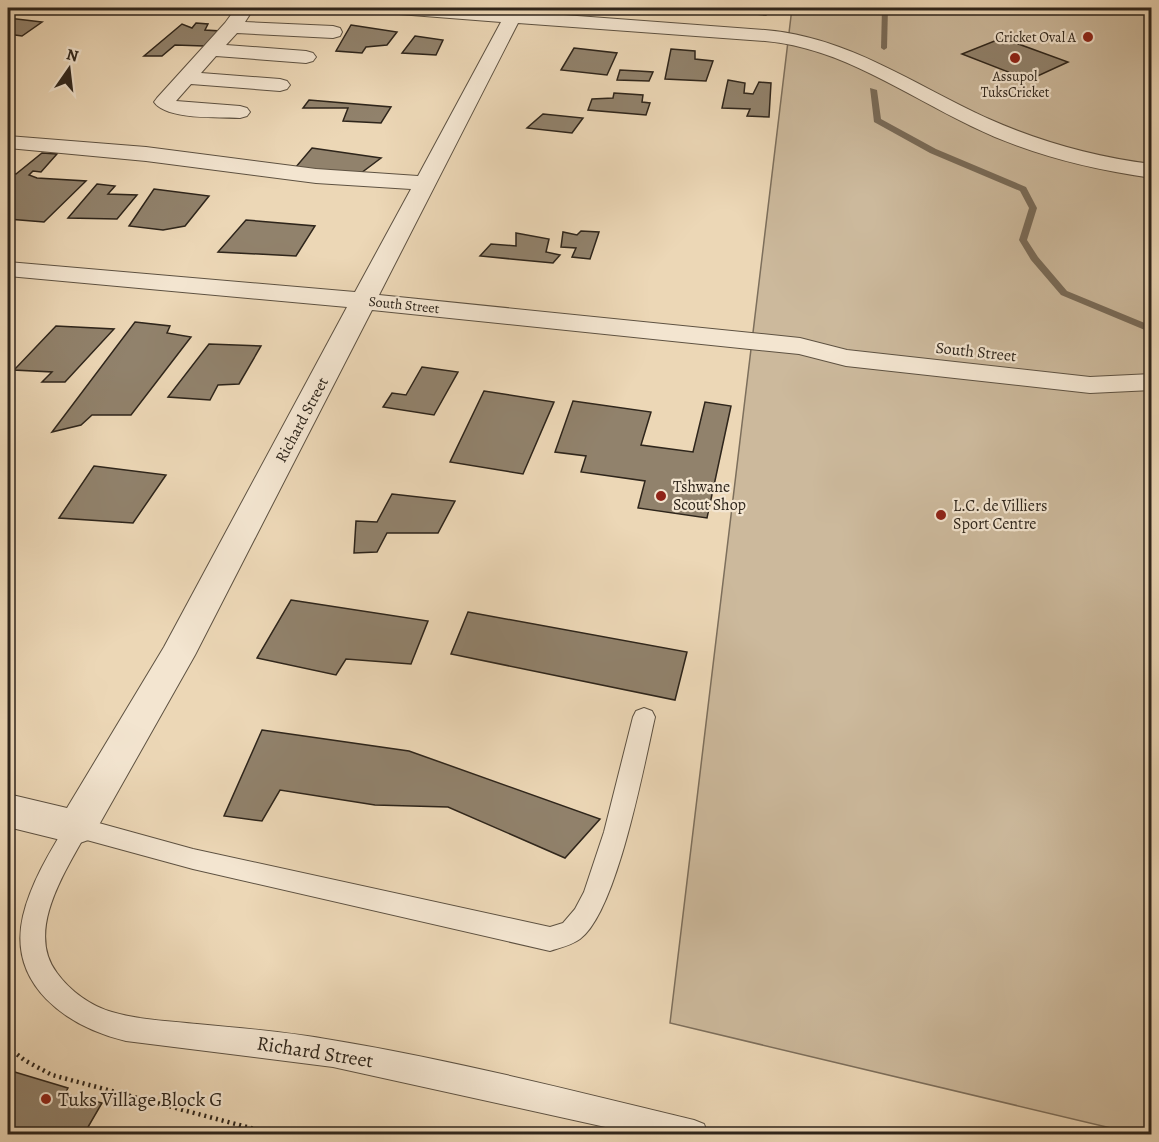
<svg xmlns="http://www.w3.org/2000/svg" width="1159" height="1142" font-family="Alegreya,serif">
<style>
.green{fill:#ccb99c;stroke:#7d6f5c;stroke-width:1.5}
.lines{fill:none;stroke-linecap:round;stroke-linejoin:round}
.stream{fill:#796b58;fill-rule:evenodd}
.building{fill:#91826c;stroke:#2e251b;stroke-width:1.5}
.lane-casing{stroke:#5e5242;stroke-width:2}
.street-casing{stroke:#5e5242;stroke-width:2}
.path{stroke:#2e251b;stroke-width:4.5;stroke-dasharray:2 4;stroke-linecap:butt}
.lane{fill:#f3e5d0;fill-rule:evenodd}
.street{fill:#f3e5d0;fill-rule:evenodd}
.poi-dot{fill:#8f2418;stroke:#f3e5d0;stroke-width:2}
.labels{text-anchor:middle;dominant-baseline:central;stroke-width:4.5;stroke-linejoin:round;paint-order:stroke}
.far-poi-label{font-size:14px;fill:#2e251b;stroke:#f3e5d0;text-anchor:end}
.far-street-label{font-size:14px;fill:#2e251b;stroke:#f3e5d0}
.street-label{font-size:16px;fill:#2e251b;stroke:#f3e5d0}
.poi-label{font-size:16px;fill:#2e251b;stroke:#f3e5d0;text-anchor:start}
.near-street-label{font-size:20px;fill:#2e251b;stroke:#f3e5d0}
.near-poi-label{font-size:20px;fill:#2e251b;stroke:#f3e5d0;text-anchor:start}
</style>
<rect width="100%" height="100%" fill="#ecd7b6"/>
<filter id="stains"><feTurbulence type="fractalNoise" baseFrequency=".00333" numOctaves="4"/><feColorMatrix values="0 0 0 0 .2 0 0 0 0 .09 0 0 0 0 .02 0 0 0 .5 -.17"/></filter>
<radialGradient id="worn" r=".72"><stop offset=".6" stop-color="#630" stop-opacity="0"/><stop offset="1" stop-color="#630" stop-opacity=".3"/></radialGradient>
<polygon class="green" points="792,8 1151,8 1151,1134 1136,1134 670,1023"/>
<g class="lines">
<g class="stream">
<polygon points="882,8 888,8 887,48 884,50 881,48"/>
<polygon points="870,88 877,90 881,119 936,149 1026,187 1037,208 1027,240 1038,257 1067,291 1152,326 1152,333 1061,295 1031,260 1019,240 1029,208 1020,191 930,153 874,122"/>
</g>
</g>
<g class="building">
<polygon points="746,8 779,8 778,11 768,10 766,15 743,13"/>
<polygon points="8,18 42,22 22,36 8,34"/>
<polygon points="196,23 208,24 205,30 220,31 204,46 175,45 162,56 144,56 182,24 192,28"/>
<polygon points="351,25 397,32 387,45 366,47 362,53 336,51"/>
<polygon points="415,36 443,40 436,55 402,53"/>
<polygon points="1002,38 1068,62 1029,80 962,54"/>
<polygon points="574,48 617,53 607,75 561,70"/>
<polygon points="671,49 695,51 695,59 713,61 706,81 665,79"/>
<polygon points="620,70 638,71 653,72 649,81 617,80"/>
<polygon points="728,80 745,83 744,93 753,94 759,82 771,83 769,117 747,116 750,109 722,108"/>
<polygon points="614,93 643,95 642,102 650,103 646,115 588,110 592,99 613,98"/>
<polygon points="309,100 391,107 381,123 343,121 348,108 303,108"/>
<polygon points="543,114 583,118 572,133 527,128"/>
<polygon points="312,148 381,158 361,173 295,168"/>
<polygon points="42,153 57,154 41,172 33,171 29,175 37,178 86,181 44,222 8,219 8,173 16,174"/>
<polygon points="97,184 115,186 108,194 137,195 117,219 68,218"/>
<polygon points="154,189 209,196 185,226 163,230 129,226"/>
<polygon points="246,220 315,226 296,256 218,252"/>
<polygon points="581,231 599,232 590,259 572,257 576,248 561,247 563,232 577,235"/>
<polygon points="516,233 549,239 546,252 560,255 553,263 480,256 491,244 516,246"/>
<polygon points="135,322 170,326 167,333 191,337 131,415 92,415 81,425 52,432"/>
<polygon points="56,326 114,329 65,382 42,382 52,372 14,370"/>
<polygon points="209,344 261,346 239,384 218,385 210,400 168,397"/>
<polygon points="422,367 458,372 434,415 383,407 392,393 406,395"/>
<polygon points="484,391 554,402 523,474 450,462"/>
<polygon points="573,401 651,412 641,445 693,452 705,402 731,406 707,518 638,508 645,481 581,472 586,456 555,452"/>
<polygon points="94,466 166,475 133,523 59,518"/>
<polygon points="392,494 455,501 438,533 387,533 377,552 354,553 356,521 377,522"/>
<polygon points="291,600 428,621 411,664 346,659 336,675 257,658"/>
<polygon points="468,612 687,652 675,700 451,654"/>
<polygon points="262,730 409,751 600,819 565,858 448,807 375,805 280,790 262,821 224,816"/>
<polygon points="8,1070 68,1088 65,1094 102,1103 84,1134 8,1134"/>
</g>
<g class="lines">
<defs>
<path id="lane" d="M644,708L652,711L655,717C644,765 617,912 580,939C572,945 559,948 550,951L193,869L83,839C63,875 26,933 57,973C70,991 91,1006 112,1012C139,1020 168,1021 197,1024C242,1028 287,1032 332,1040C453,1060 574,1091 694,1120L704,1124L708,1134H637L333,1067L126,1041C67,1027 7,985 23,916C31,882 51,850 69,820L77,817L193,849L550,927L563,923L575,909L584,892L604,832L633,717L636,711Z"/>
<g id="street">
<path d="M236,8H254L245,22L333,26L340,28L342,32L340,36L333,38L237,33L226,45L306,51L313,53L316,57L313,61L306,63L216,56L201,73L280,79L287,81L290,85L287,89L280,91L191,84L176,101L240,106L247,108L250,112L247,116L240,118C219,117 166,120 154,102L157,98L225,23Z"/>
<path d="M377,8H454L506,11L508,8H526L524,12L765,30C849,37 914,85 989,119C1041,142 1095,157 1152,164V178C1089,169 1028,154 971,126C904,94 842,48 765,41L518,23L379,295L800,338L847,350L1090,377L1152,374V390L1090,393L846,366L799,354L372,310L195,655L91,839L77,844L8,827V794L67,808L164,647L347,307L8,276V262L355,292L411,189L316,183L146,161L8,148V136L146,147L316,169L418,176L501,22L386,13L380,12Z"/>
</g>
</defs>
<use href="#lane" class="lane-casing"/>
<use href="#street" class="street-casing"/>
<polyline class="path" points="8,1047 24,1060 52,1075 273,1134"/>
<use href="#lane" class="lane"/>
<use href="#street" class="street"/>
</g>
<g class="poi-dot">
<circle cx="1088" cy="37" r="6"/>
<circle cx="1015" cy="58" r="6"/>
<circle cx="661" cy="496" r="6"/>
<circle cx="941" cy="515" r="6"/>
<circle cx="46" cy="1099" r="6"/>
</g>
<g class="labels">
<g class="far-poi-label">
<text x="1076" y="37">Cricket Oval A</text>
<text x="1015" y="76" text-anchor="middle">Assupol<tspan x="1015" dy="16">TuksCricket</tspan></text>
</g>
<g class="far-street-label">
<text transform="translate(404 305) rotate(6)">South Street</text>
</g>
<g class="street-label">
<text transform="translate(976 352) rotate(6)">South Street</text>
<text transform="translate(302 420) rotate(-62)">Richard Street</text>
</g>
<g class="poi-label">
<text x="673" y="487">Tshwane<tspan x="673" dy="18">Scout Shop</tspan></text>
<text x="953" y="506">L.C. de Villiers<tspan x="953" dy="18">Sport Centre</tspan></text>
</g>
<g class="near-street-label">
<text transform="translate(315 1052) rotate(9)">Richard Street</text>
</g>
<g class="near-poi-label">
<text x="58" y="1099">Tuks Village Block G</text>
</g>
</g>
<rect width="1159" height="1142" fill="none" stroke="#ecd7b6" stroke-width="30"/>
<rect x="9" y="9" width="1141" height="1124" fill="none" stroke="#2e251b" stroke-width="3"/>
<rect x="15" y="15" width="1129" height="1112" fill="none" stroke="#2e251b" stroke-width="1.5"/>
<g transform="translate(69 69) rotate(14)" stroke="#f3e5d0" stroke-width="4.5" paint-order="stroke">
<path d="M0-4.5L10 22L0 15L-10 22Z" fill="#2e251b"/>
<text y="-9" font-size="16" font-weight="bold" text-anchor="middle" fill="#2e251b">N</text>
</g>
<rect width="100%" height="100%" filter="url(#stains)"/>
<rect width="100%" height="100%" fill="url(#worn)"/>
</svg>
